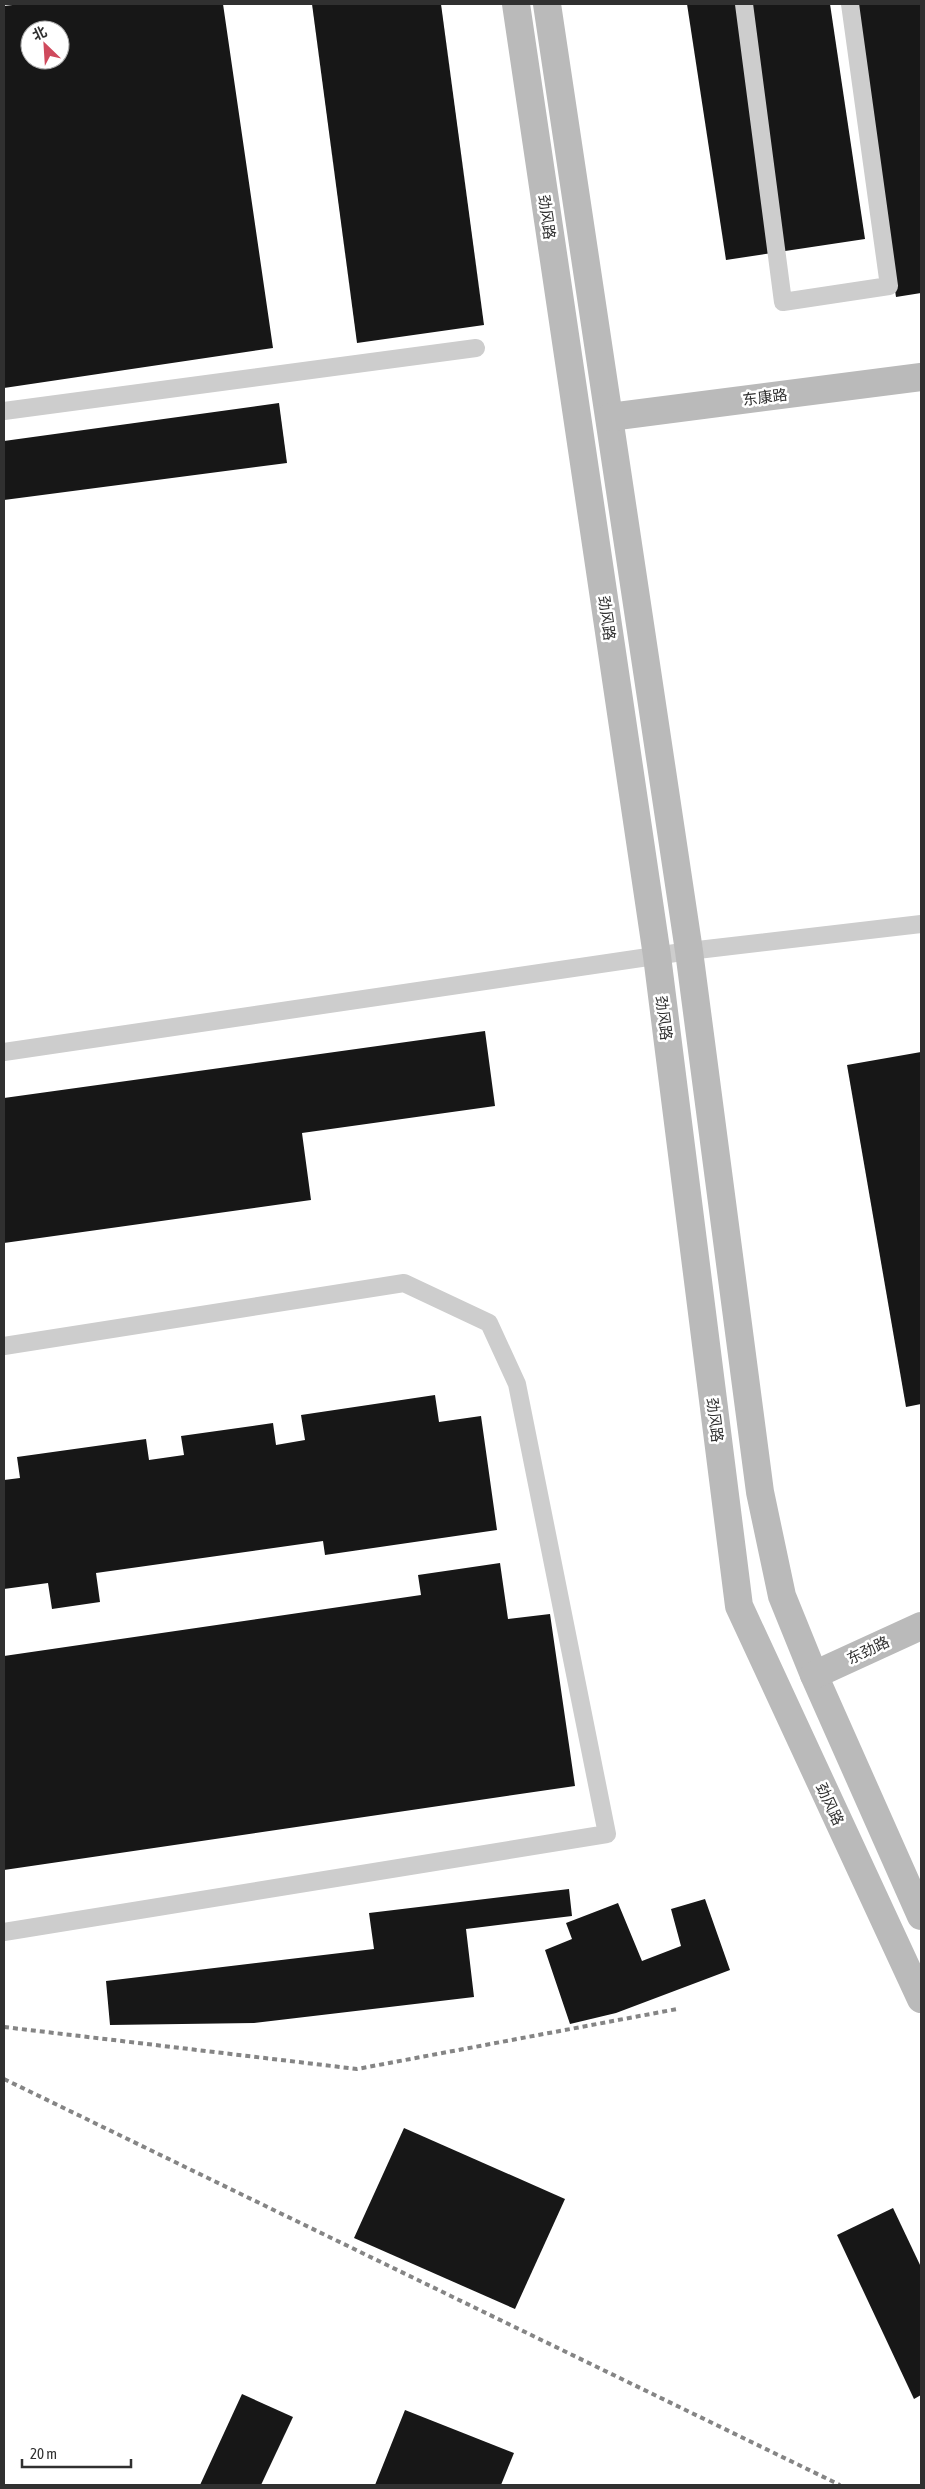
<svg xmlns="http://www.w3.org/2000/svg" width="925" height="2489" font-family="'Asap Condensed','Noto Sans SC',sans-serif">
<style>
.building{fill:#171717;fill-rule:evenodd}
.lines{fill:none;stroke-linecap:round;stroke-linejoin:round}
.lane{stroke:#cdcdcd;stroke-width:18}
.secondary{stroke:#bababa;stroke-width:28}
.rail{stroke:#858585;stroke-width:4;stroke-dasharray:5 4;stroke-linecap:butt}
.labels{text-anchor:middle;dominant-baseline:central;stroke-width:5;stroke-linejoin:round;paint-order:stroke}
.street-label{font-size:15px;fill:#303030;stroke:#fff}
</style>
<rect width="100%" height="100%" fill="#fff"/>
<g class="building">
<path d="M21,4H223L273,348L4,388V6ZM30,30H60V60H30Z"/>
<polygon points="312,4 441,4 484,325 357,343"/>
<polygon points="687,4 830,4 865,239 726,260"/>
<polygon points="855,4 921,4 921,293 896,297"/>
<polygon points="279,403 287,463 4,500 4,441"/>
<polygon points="485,1031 495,1106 302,1133 311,1200 4,1243 4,1098"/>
<polygon points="921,1052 921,1404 906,1407 847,1065"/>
<polygon points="435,1395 439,1422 481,1416 497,1530 325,1555 323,1541 96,1573 100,1602 52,1609 48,1583 4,1589 4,1480 20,1478 17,1457 146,1439 149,1460 184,1455 181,1436 273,1423 276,1445 305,1440 301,1415"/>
<polygon points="500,1563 508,1619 550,1614 575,1786 4,1870 4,1656 421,1595 418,1575"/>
<polygon points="569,1889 572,1916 466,1929 474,1997 254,2023 110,2025 106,1981 374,1949 369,1913"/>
<polygon points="705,1899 730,1970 616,2013 570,2024 545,1950 572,1939 566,1923 618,1903 642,1961 681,1946 671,1909"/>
<polygon points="404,2128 565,2199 515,2309 354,2238"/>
<polygon points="893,2208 921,2267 921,2395 914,2399 837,2235"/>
<polygon points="242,2394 293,2417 261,2485 200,2485"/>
<polygon points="405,2410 514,2453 501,2485 375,2485"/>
</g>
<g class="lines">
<g class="lane">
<polyline points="744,4 783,302 889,286 850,4"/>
<polyline points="4,411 476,348"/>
<polyline points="4,1052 689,951 921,924"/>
<polyline points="4,1346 404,1283 489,1323 517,1384 607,1834 4,1932"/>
</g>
<g class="secondary">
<polyline points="516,4 657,956 739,1606 921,1999"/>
<polyline points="547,4 689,951 760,1492 782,1596 814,1675 921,1916"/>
<polyline points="610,417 921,377"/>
<polyline points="814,1675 921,1626"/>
</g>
<g class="rail">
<polyline points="4,2027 357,2069 677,2009"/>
<polyline points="4,2079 840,2485"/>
</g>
</g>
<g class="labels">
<g class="street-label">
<text transform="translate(547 217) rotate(82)">劲风路</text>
<text transform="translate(765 397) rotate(-7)">东康路</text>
<text transform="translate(607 618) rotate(82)">劲风路</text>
<text transform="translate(664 1018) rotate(83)">劲风路</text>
<text transform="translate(715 1420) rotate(83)">劲风路</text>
<text transform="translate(868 1650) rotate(-25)">东劲路</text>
<text transform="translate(830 1804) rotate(65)">劲风路</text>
</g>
</g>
<rect width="925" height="2489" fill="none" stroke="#303030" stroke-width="10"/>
<g transform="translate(45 45) rotate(335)"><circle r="24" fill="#ffffff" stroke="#acacac"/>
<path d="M0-4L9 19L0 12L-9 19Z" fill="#cf4a5d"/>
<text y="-8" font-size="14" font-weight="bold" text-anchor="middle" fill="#303030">北</text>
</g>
<path d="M22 2459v8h109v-8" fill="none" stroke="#303030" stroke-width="2.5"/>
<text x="30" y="2459" font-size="15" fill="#303030" stroke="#ffffff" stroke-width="4" paint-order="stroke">20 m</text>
</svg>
